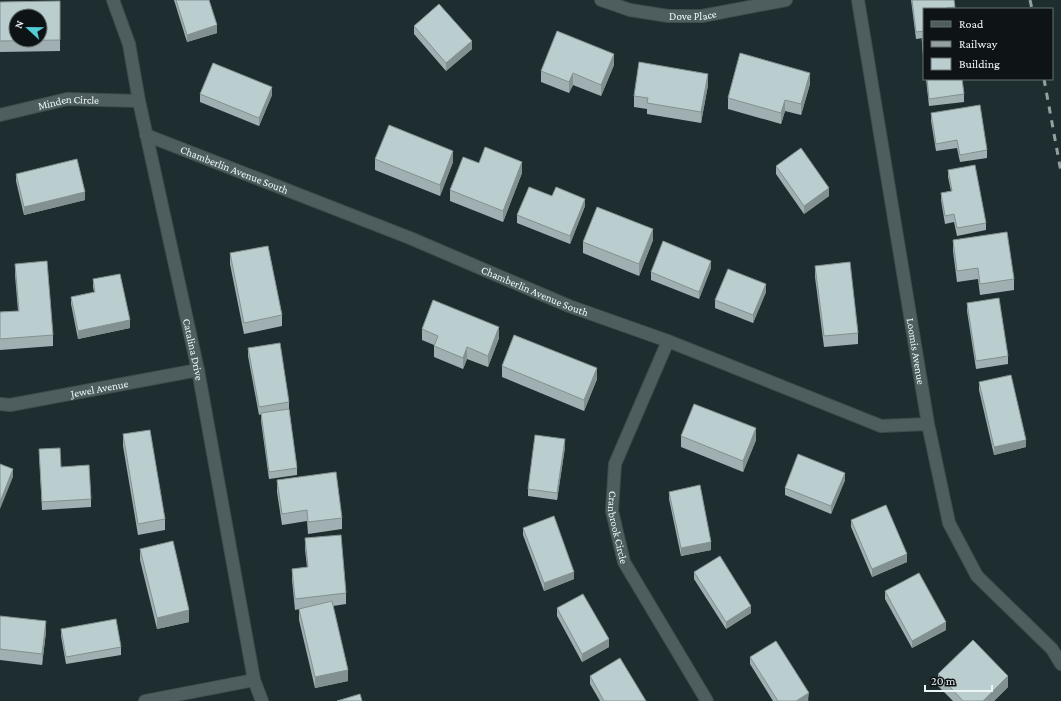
<svg xmlns="http://www.w3.org/2000/svg" width="1061" height="701" font-family="'Crimson Pro',serif">
<style>
.lines{fill:none;stroke-linecap:round;stroke-linejoin:round}
.minor-casing{stroke:#3e4c4d;stroke-width:14}
.minor{stroke:#4e5e5f;stroke-width:12}
.rail{stroke:#95a0a2;stroke-width:3;stroke-dasharray:7 7;stroke-linecap:butt}
.wall{fill:#a0b0b2}
.shaded-wall{fill:#829091}
.building{fill:#bacdcf;stroke:#829091;fill-rule:evenodd}
.labels{text-anchor:middle;dominant-baseline:central;stroke-width:4;stroke-linejoin:round;paint-order:stroke}
.street-label{font-size:11px;fill:#edf6f7;stroke:#0e1415}
</style>
<rect width="100%" height="100%" fill="#1e2d2f"/>
<g class="lines">
<defs>
<g id="minor">
<path id="s1" d="M113,0L129,44L139,101L198,370L254,680L262,701"/>
<path id="s2" d="M601,0L630,10L668,16H702L786,0"/>
<path id="s3" d="M858,0L928,424L949,523L977,576L1052,649L1061,664"/>
<path id="s4" d="M0,115L67,99L139,101"/>
<path id="s5" d="M146,135L410,238L569,306L668,341L881,426L928,424"/>
<path id="s6" d="M668,341L615,464L612,511L624,562L707,701"/>
<path id="s7" d="M0,404L10,405L198,370"/>
<polyline points="145,701 254,680"/>
</g>
</defs>
<use href="#minor" class="minor-casing"/>
<use href="#minor" class="minor"/>
<g class="rail">
<polyline points="1030,0 1032,9"/>
<polyline points="1044,79 1061,172"/>
</g>
</g>
<g class="wall">
<polygon points="174,0 209,0 217,33 187,42"/>
<polygon points="911,0 954,0 955,9 924,9 924,38 916,39"/>
<polygon points="60,1 60,51 0,52 0,2"/>
<polygon points="414,26 472,49 446,71 414,34"/>
<polygon points="924,38 924,64 922,46 922,39"/>
<polygon points="614,65 601,96 573,85 569,93 541,82 541,71"/>
<polygon points="926,79 962,79 964,94 964,102 929,106"/>
<polygon points="810,84 801,115 785,111 781,124 728,109 728,98"/>
<polygon points="708,85 701,123 647,114 647,109 634,107 634,96"/>
<polygon points="200,94 272,95 259,126 200,102"/>
<polygon points="931,113 987,150 987,158 960,162 957,148 936,151 931,121"/>
<polygon points="375,159 453,162 440,196 375,170"/>
<polygon points="776,166 829,196 804,214 776,174"/>
<polygon points="948,170 986,223 986,230 957,236 954,222 945,224 941,200 941,193 951,191 948,177"/>
<polygon points="522,173 503,222 450,201 450,190"/>
<polygon points="16,174 85,200 24,215 16,181"/>
<polygon points="552,196 585,206 570,244 517,223 517,215"/>
<polygon points="653,240 639,276 583,253 583,242"/>
<polygon points="953,240 1014,279 1014,290 980,295 978,279 957,282 953,251"/>
<polygon points="230,253 282,315 282,326 244,334 230,264"/>
<polygon points="15,264 53,335 53,346 0,350 0,312 18,311 15,275"/>
<polygon points="815,266 858,333 858,344 824,347 815,277"/>
<polygon points="711,268 699,299 651,280 651,272"/>
<polygon points="93,279 130,328 78,339 71,304 71,297 94,292 93,287"/>
<polygon points="766,292 753,323 715,308 715,300"/>
<polygon points="967,303 1008,356 1008,364 976,369 967,311"/>
<polygon points="422,329 499,338 488,367 467,359 463,369 434,357 434,345 422,340"/>
<polygon points="248,348 289,402 289,409 297,468 297,475 269,479 261,421 261,414 259,415 248,356"/>
<polygon points="502,366 597,379 584,411 502,377"/>
<polygon points="979,382 1026,447 994,455 979,390"/>
<polygon points="123,434 165,519 165,530 138,535 123,446"/>
<polygon points="681,436 756,440 743,472 681,447"/>
<polygon points="565,447 557,500 528,496 528,489"/>
<polygon points="39,449 61,467 91,499 91,507 42,510"/>
<polygon points="277,480 342,518 342,529 308,534 307,521 282,525 277,492"/>
<polygon points="845,480 831,514 785,495 785,488"/>
<polygon points="669,492 711,550 681,556 669,499"/>
<polygon points="851,520 907,562 872,577 851,527"/>
<polygon points="523,528 574,579 544,591 523,535"/>
<polygon points="305,538 346,593 346,604 333,606 348,681 315,688 299,620 299,609 295,610 292,580 292,569 307,567 305,549"/>
<polygon points="140,549 189,622 157,629 140,560"/>
<polygon points="694,572 751,613 726,629 694,579"/>
<polygon points="885,591 946,630 912,648 885,599"/>
<polygon points="557,608 609,647 582,662 557,616"/>
<polygon points="0,616 46,632 42,665 0,660"/>
<polygon points="61,629 121,647 121,655 66,664 61,636"/>
<polygon points="750,657 809,701 773,701 750,664"/>
<polygon points="938,674 1008,687 994,701 953,701 938,686"/>
<polygon points="590,676 646,701 600,701 590,684"/>
</g>
<g class="shaded-wall">
<polygon points="217,25 217,33 187,42 187,35"/>
<polygon points="472,41 472,49 446,71 446,63"/>
<polygon points="614,54 614,65 601,96 601,85"/>
<polygon points="573,73 573,85 569,93 569,82"/>
<polygon points="810,73 810,84 801,115 801,104"/>
<polygon points="708,74 708,85 701,123 701,112"/>
<polygon points="272,87 272,95 259,126 259,118"/>
<polygon points="785,100 785,111 781,124 781,113"/>
<polygon points="453,151 453,162 440,196 440,185"/>
<polygon points="522,162 522,173 503,222 503,211"/>
<polygon points="829,188 829,196 804,214 804,206"/>
<polygon points="85,192 85,200 24,215 24,207"/>
<polygon points="585,199 585,206 570,244 570,236"/>
<polygon points="653,229 653,240 639,276 639,264"/>
<polygon points="711,261 711,268 699,299 699,292"/>
<polygon points="766,284 766,292 753,323 753,315"/>
<polygon points="130,320 130,328 78,339 78,331"/>
<polygon points="499,327 499,338 488,367 488,356"/>
<polygon points="467,347 467,359 463,369 463,358"/>
<polygon points="597,368 597,379 584,411 584,400"/>
<polygon points="756,428 756,440 743,472 743,461"/>
<polygon points="565,439 565,447 557,500 557,493"/>
<polygon points="1026,440 1026,447 994,455 994,447"/>
<polygon points="13,469 13,477 0,509 0,502"/>
<polygon points="845,473 845,480 831,514 831,506"/>
<polygon points="711,542 711,550 681,556 681,548"/>
<polygon points="907,554 907,562 872,577 872,569"/>
<polygon points="574,572 574,579 544,591 544,583"/>
<polygon points="751,606 751,613 726,629 726,622"/>
<polygon points="189,610 189,622 157,629 157,618"/>
<polygon points="46,621 46,632 42,665 42,654"/>
<polygon points="946,622 946,630 912,648 912,641"/>
<polygon points="609,639 609,647 582,662 582,654"/>
<polygon points="348,670 348,681 315,688 315,677"/>
<polygon points="1008,676 1008,687 994,701 983,701"/>
<polygon points="809,693 808,701 796,701"/>
</g>
<g class="building">
<polygon points="176,0 209,0 217,25 187,35"/>
<polygon points="912,0 954,0 955,7 946,8 946,9 924,9 924,31 916,32"/>
<path d="M60,1V40L0,41V2ZM16,16H40V40H16Z"/>
<polygon points="439,4 472,41 446,63 414,26"/>
<polygon points="557,31 614,54 601,85 573,73 569,82 541,71"/>
<polygon points="924,38 924,56 922,39"/>
<polygon points="740,53 810,73 801,104 785,100 781,113 728,98"/>
<polygon points="639,62 708,74 701,112 647,103 648,98 634,96"/>
<polygon points="213,63 272,87 259,118 200,94"/>
<polygon points="927,79 962,79 964,94 929,99"/>
<polygon points="980,105 987,150 960,155 957,140 936,144 931,113"/>
<polygon points="389,125 453,151 440,185 375,159"/>
<polygon points="485,147 522,162 503,211 450,190 463,157 479,163"/>
<polygon points="801,148 829,188 804,206 776,166"/>
<polygon points="77,159 85,192 24,207 16,174"/>
<polygon points="975,165 986,223 957,228 954,214 945,216 941,193 952,191 948,170"/>
<polygon points="529,187 552,196 556,187 585,199 570,236 517,215"/>
<polygon points="597,207 653,229 639,264 583,242"/>
<polygon points="1007,232 1014,279 980,284 978,268 957,271 953,240"/>
<polygon points="663,241 711,261 699,292 651,272"/>
<polygon points="268,246 282,315 244,323 230,253"/>
<polygon points="47,261 53,335 0,339 0,312 19,311 15,264"/>
<polygon points="850,262 858,333 824,336 815,266"/>
<polygon points="728,269 766,284 753,315 715,300"/>
<polygon points="120,274 130,320 78,331 71,297 95,292 93,279"/>
<polygon points="999,298 1008,356 976,361 967,303"/>
<polygon points="433,300 499,327 488,356 467,347 463,358 434,346 438,336 422,329"/>
<polygon points="514,335 597,368 584,400 502,366"/>
<polygon points="280,343 289,402 259,407 248,348"/>
<polygon points="1011,375 1026,440 994,447 979,382"/>
<polygon points="694,404 756,428 743,461 681,436"/>
<polygon points="289,409 297,468 269,472 261,413"/>
<polygon points="150,430 165,519 138,524 123,434"/>
<polygon points="535,435 565,439 557,493 528,489"/>
<polygon points="60,448 61,467 89,465 91,499 42,502 39,449"/>
<polygon points="798,454 845,473 831,506 785,488"/>
<polygon points="0,464 13,469 0,502"/>
<polygon points="336,472 342,518 308,522 307,510 282,514 277,480"/>
<polygon points="700,485 711,542 681,548 669,492"/>
<polygon points="886,505 907,554 872,569 851,520"/>
<polygon points="554,516 574,572 544,583 523,528"/>
<polygon points="341,535 346,593 295,599 292,569 308,567 305,538"/>
<polygon points="173,541 189,610 157,618 140,549"/>
<polygon points="720,556 751,606 726,622 694,572"/>
<polygon points="919,573 946,622 912,641 885,591"/>
<polygon points="583,594 609,639 582,654 557,608"/>
<polygon points="332,601 348,670 315,677 299,609"/>
<polygon points="0,616 46,621 42,654 0,649"/>
<polygon points="116,619 121,647 66,657 61,629"/>
<polygon points="973,640 1008,676 983,701 963,701 938,674"/>
<polygon points="776,641 809,693 796,701 778,701 750,657"/>
<polygon points="620,658 646,701 604,701 590,676"/>
<polygon points="360,694 362,701 337,701"/>
</g>
<g class="labels">
<g class="street-label">
<text stroke="none"><textPath href="#s2" startOffset="94">Dove Place</textPath></text>
<text stroke="none"><textPath href="#s4" startOffset="70">Minden Circle</textPath></text>
<text stroke="none"><textPath href="#s5" startOffset="95">Chamberlin Avenue South</textPath></text>
<text stroke="none"><textPath href="#s5" startOffset="419">Chamberlin Avenue South</textPath></text>
<text stroke="none"><textPath href="#s1" startOffset="359">Catalina Drive</textPath></text>
<text stroke="none"><textPath href="#s3" startOffset="356">Loomis Avenue</textPath></text>
<text stroke="none"><textPath href="#s7" startOffset="101">Jewel Avenue</textPath></text>
<text stroke="none"><textPath href="#s6" startOffset="198">Cranbrook Circle</textPath></text>
</g>
</g>
<rect x="923" y="8" width="130" height="72" fill="#0e1415" stroke="#676e6f"/>
<rect x="931" y="21" width="20" height="6" fill="#4e5e5f" stroke="#676e6f"/>
<text x="959" y="28" font-size="12" fill="#edf6f7">Road</text>
<rect x="931" y="41" width="20" height="6" fill="#95a0a2" stroke="#676e6f"/>
<text x="959" y="48" font-size="12" fill="#edf6f7">Railway</text>
<rect x="931" y="58" width="20" height="12" fill="#bacdcf" stroke="#676e6f"/>
<text x="959" y="68" font-size="12" fill="#edf6f7">Building</text>
<g transform="translate(28 28) rotate(292)"><circle r="19" fill="#0e1415" stroke="#676e6f"/>
<path d="M0-3L7 15L0 10L-7 15Z" fill="#52ccd5"/>
<text y="-6" font-size="11" font-weight="bold" text-anchor="middle" fill="#edf6f7">N</text>
</g>
<path d="M925 685v6h67v-6" fill="none" stroke="#edf6f7" stroke-width="2"/>
<text x="931" y="685" font-size="12" fill="#edf6f7" stroke="#0e1415" stroke-width="3" paint-order="stroke">20 m</text>
</svg>
